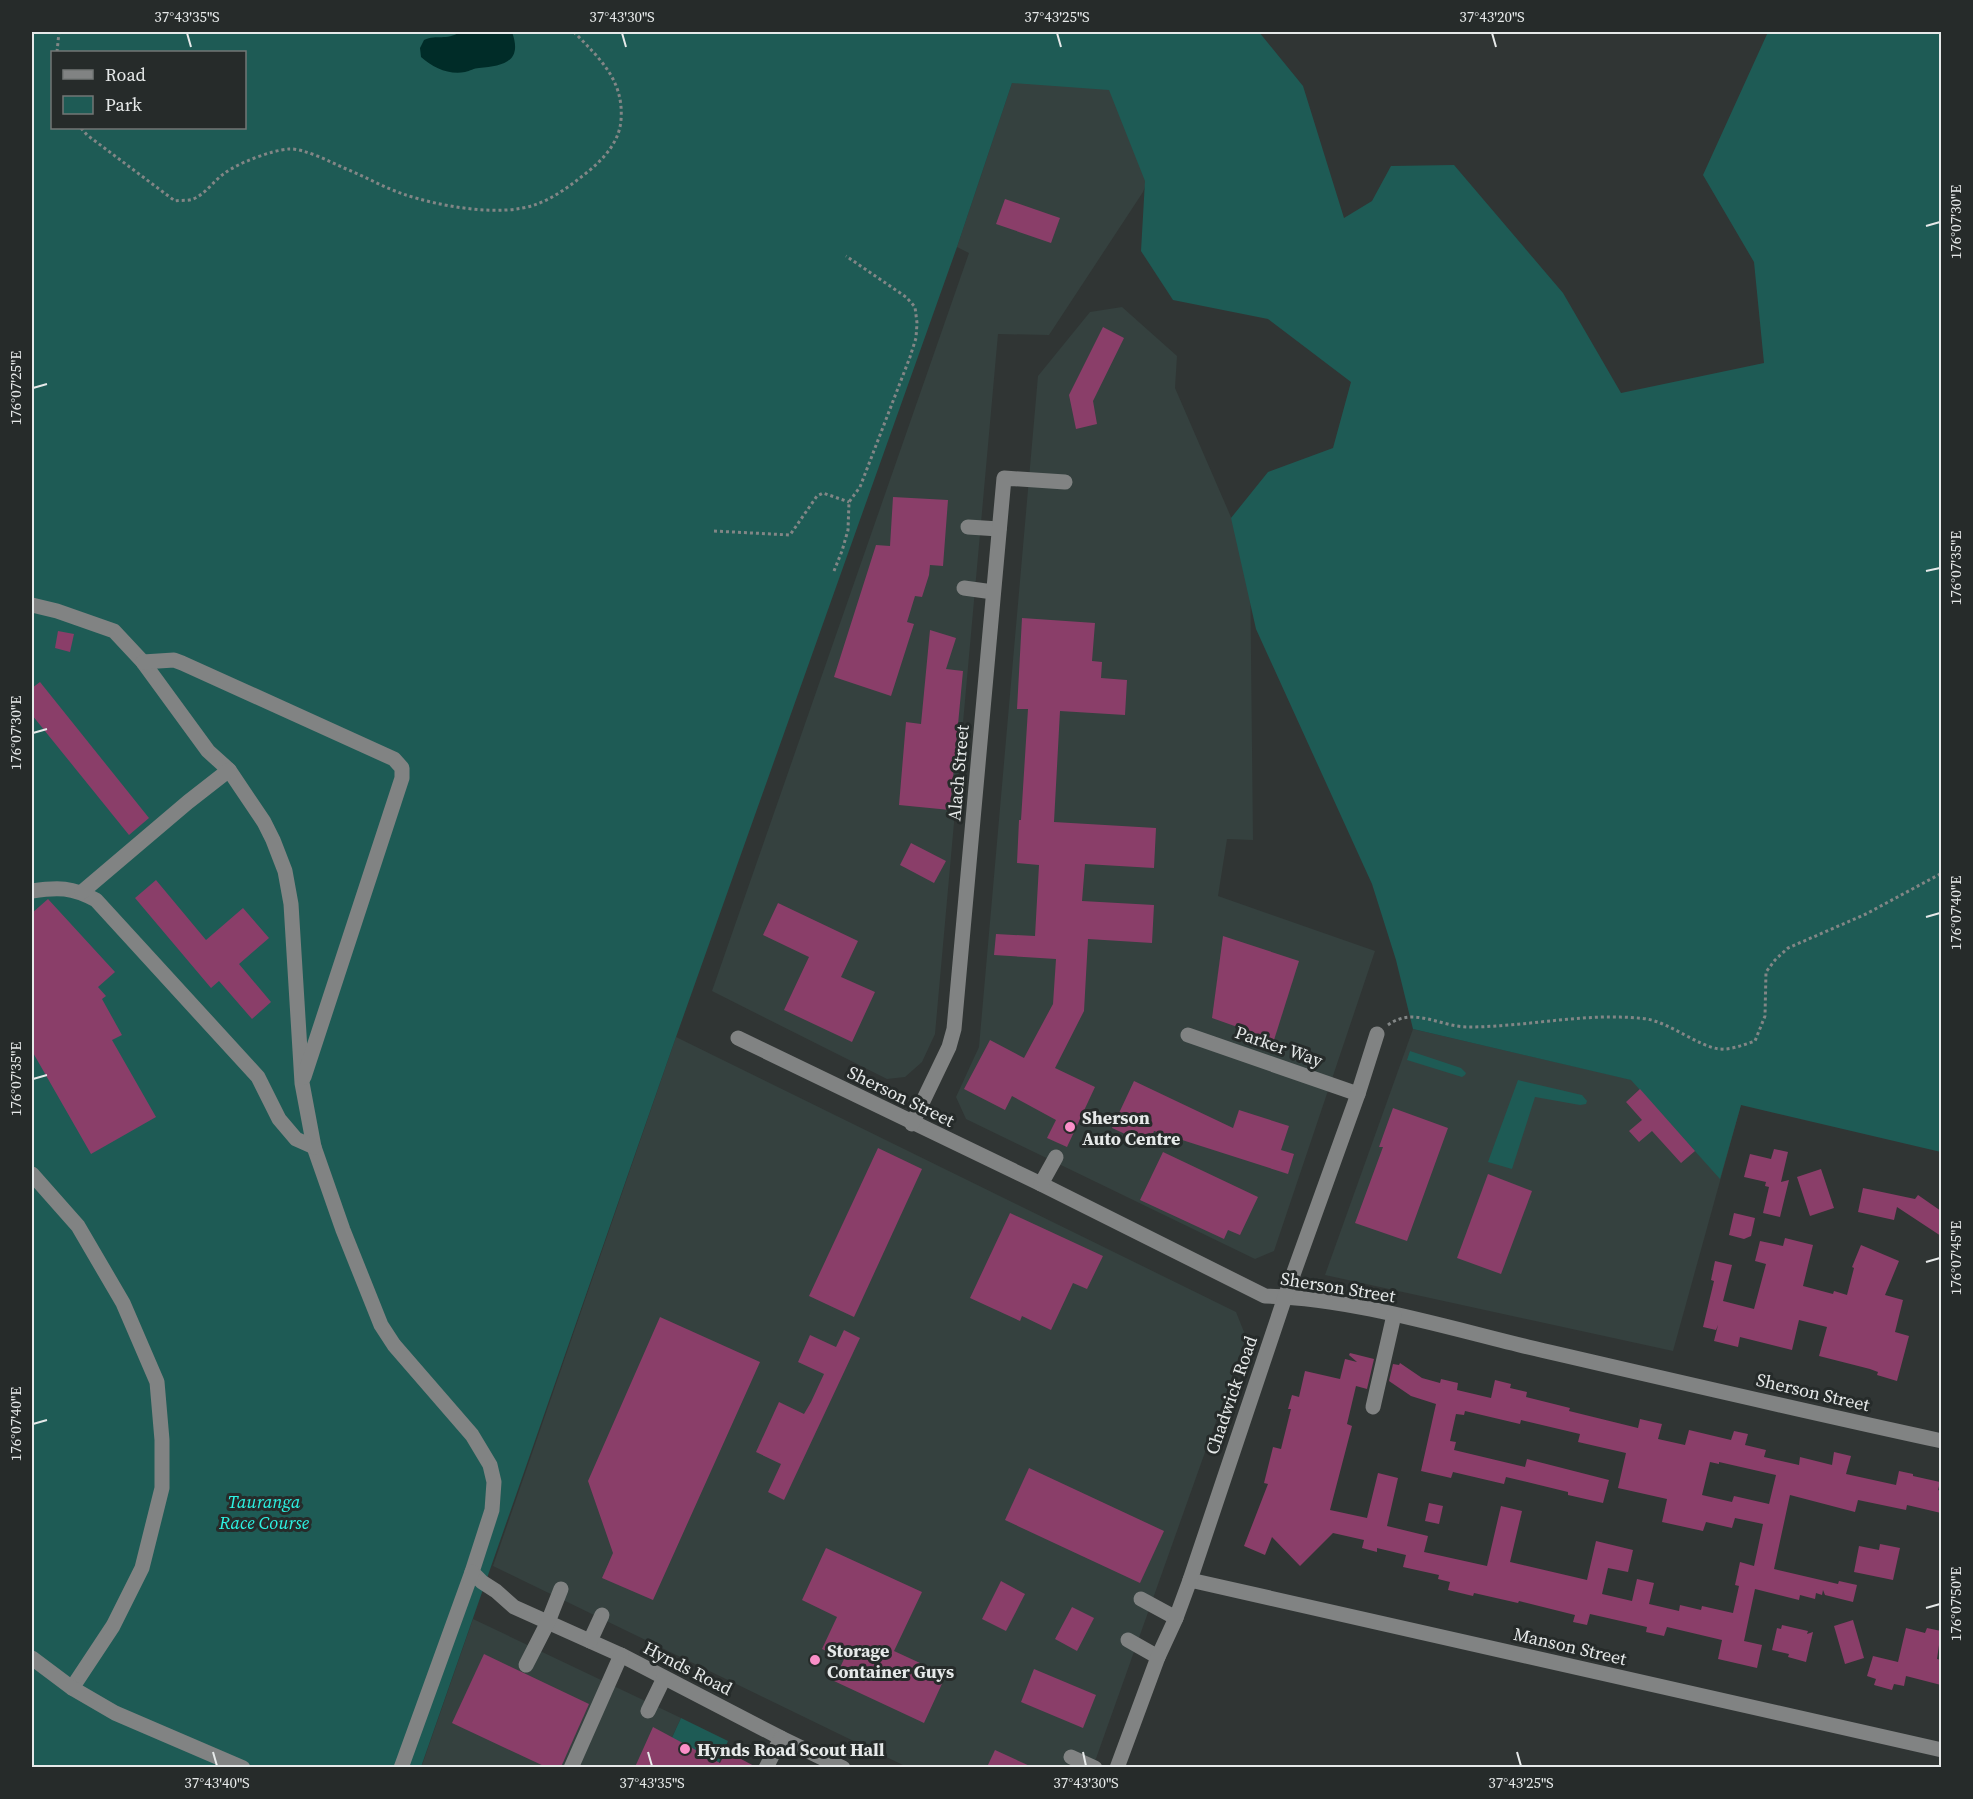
<svg xmlns="http://www.w3.org/2000/svg" width="1973" height="1799" font-family="'Source Serif 4',serif">
<style>
.built{fill:#35413f}
.green{fill:#1e5b55;fill-rule:evenodd}
.water{fill:#002c28}
.building{fill:#8a3e69;fill-rule:evenodd}
.lines{fill:none;stroke-linecap:round;stroke-linejoin:round}
.path{stroke:#828686;stroke-width:3;stroke-dasharray:3 3;stroke-linecap:butt}
.minor{stroke:#818383;stroke-width:15}
.ticks{fill:none;stroke:#e6e9e9;stroke-width:2}
.poi-dot{fill:#fa8fc8;stroke:#262b2a;stroke-width:2}
.labels{text-anchor:middle;dominant-baseline:central;stroke-width:6;stroke-linejoin:round;paint-order:stroke}
.street-label{font-size:18px;fill:#e6e9e9;stroke:#262b2a}
.poi-label{font-size:18px;font-weight:bold;fill:#e6e9e9;stroke:#262b2a;text-anchor:start}
.park-label{font-size:18px;font-style:italic;fill:#2df4e4;stroke:#262b2a}
.neatline{fill:none;stroke:#e6e9e9;stroke-width:2}
.ticks-label{font-size:15px;text-anchor:middle;fill:#e6e9e9}
</style>
<rect width="100%" height="100%" fill="#303534"/>
<g class="built">
<polygon points="1029,32 1201,32 1143,192 1049,335 998,334 935,1034 922,1062 905,1077 887,1079 712,991 969,253 957,247"/>
<polygon points="1122,307 1177,356 1175,388 1250,561 1253,840 1227,839 1218,896 1375,951 1274,1251 1255,1259 966,1119 956,1097 979,1047 1038,376 1090,312"/>
<polygon points="1413,1029 1741,1105 1673,1351 1325,1275"/>
<polygon points="676,1037 1236,1312 1246,1337 1093,1767 907,1767 493,1566"/>
<polygon points="473,1619 681,1718 658,1767 421,1768"/>
</g>
<g class="green">
<path d="M32,32H1259L1303,86L1344,218L1372,201L1391,166L1454,165L1563,293L1621,393L1764,363L1754,262L1703,175L1768,32H1941V1152L1741,1105L1720,1179L1631,1080L1413,1029L1396,960L1372,884L1256,629L1231,518L1268,472L1333,448L1351,382L1268,319L1173,300L1141,251L1145,181L1109,90L1012,83L957,247L676,1037L421,1767H32ZM52,52H244V128H52Z"/>
<polygon points="1410,1051 1461,1068 1466,1073 1465,1075 1462,1077 1407,1060"/>
<polygon points="1518,1080 1582,1095 1587,1101 1586,1104 1580,1105 1535,1097 1512,1169 1488,1162"/>
<polygon points="681,1718 728,1741 717,1767 658,1768"/>
</g>
<path class="water" d="M460,32H512C523,62 503,66 479,68C474,68 470,71 465,72C449,75 433,68 421,57L420,48L424,40C437,34 446,41 460,32Z"/>
<g class="building">
<polygon points="1005,199 1060,218 1051,243 996,224"/>
<polygon points="1103,327 1124,338 1093,401 1097,424 1076,429 1069,395"/>
<polygon points="893,497 948,500 943,566 930,565 929,575 922,597 915,596 907,622 914,624 891,696 834,677 876,545 890,546"/>
<polygon points="1022,618 1095,623 1092,661 1102,662 1101,678 1127,680 1125,715 1060,711 1054,822 1156,828 1154,868 1085,864 1082,901 1154,905 1152,943 1088,939 1084,1011 1055,1068 1095,1087 1067,1147 1047,1138 1056,1120 1012,1096 1005,1110 964,1089 990,1040 1024,1058 1053,1004 1056,959 994,955 996,934 1035,936 1039,865 1017,863 1019,820 1021,820 1028,709 1017,709"/>
<polygon points="930,630 956,638 946,669 963,671 950,810 899,805 906,722 921,724"/>
<polygon points="58,631 74,634 70,652 55,648"/>
<polygon points="40,682 149,818 129,835 32,715 32,688"/>
<polygon points="911,843 946,861 934,883 900,865"/>
<polygon points="156,880 206,940 243,908 269,938 239,964 271,1002 252,1019 219,981 211,988 135,898"/>
<polygon points="48,899 115,972 98,987 106,996 102,999 122,1035 112,1040 156,1117 91,1154 32,1051 32,913"/>
<polygon points="778,903 858,941 841,977 875,992 852,1042 784,1010 809,957 763,935"/>
<polygon points="1223,936 1299,961 1274,1040 1212,1018"/>
<polygon points="1134,1081 1233,1128 1239,1110 1289,1126 1281,1150 1294,1154 1288,1174 1154,1131 1149,1145 1112,1128"/>
<polygon points="1640,1089 1695,1151 1681,1163 1652,1131 1639,1142 1629,1131 1642,1120 1626,1102"/>
<polygon points="1393,1108 1448,1128 1407,1241 1355,1223 1383,1147 1379,1147"/>
<polygon points="878,1148 922,1169 854,1317 809,1296"/>
<polygon points="1774,1149 1788,1152 1781,1182 1789,1180 1780,1217 1763,1213 1769,1187 1765,1186 1766,1182 1744,1177 1750,1154 1771,1159"/>
<polygon points="1163,1152 1258,1197 1240,1235 1228,1230 1224,1239 1140,1200"/>
<polygon points="1821,1169 1834,1208 1810,1216 1797,1177"/>
<polygon points="1488,1174 1532,1191 1501,1274 1457,1258"/>
<polygon points="1863,1188 1915,1199 1918,1195 1941,1211 1941,1236 1897,1207 1894,1220 1858,1212"/>
<polygon points="1010,1213 1103,1256 1087,1289 1073,1283 1051,1330 1022,1316 1020,1321 970,1298"/>
<polygon points="1734,1213 1755,1218 1751,1236 1744,1239 1729,1235"/>
<polygon points="1785,1238 1813,1245 1803,1286 1833,1294 1834,1291 1847,1295 1854,1268 1852,1267 1861,1245 1899,1261 1885,1295 1903,1300 1895,1332 1909,1336 1897,1381 1877,1375 1878,1372 1870,1369 1819,1356 1827,1327 1799,1320 1792,1350 1740,1337 1738,1347 1714,1341 1718,1325 1716,1330 1703,1327 1714,1281 1711,1280 1715,1261 1732,1265 1723,1301 1754,1309 1766,1264 1755,1261 1760,1241 1783,1246"/>
<polygon points="660,1317 760,1362 653,1600 602,1578 613,1553 588,1481"/>
<polygon points="844,1330 860,1338 784,1500 768,1492 781,1464 756,1452 779,1402 804,1414 811,1402 824,1374 798,1362 810,1335 836,1347"/>
<path d="M1350,1353L1374,1359L1367,1389L1356,1386L1347,1424L1352,1426L1330,1510L1367,1518L1378,1473L1398,1478L1387,1526L1428,1536L1424,1552L1487,1566L1501,1506L1522,1511L1510,1562L1587,1580L1596,1541L1633,1550L1628,1572L1608,1568L1602,1594L1632,1601L1637,1579L1654,1583L1649,1604L1679,1611L1680,1605L1701,1610L1702,1606L1733,1613L1739,1586L1735,1585L1740,1562L1754,1566L1763,1524L1735,1518L1732,1528L1706,1522L1703,1531L1662,1522L1667,1499L1618,1488L1626,1453L1578,1442L1580,1434L1521,1420L1520,1424L1465,1411L1464,1415L1456,1414L1450,1441L1456,1442L1454,1450L1525,1467L1527,1459L1609,1480L1603,1503L1568,1495V1492L1506,1477L1504,1484L1453,1472L1451,1478L1421,1471L1436,1404L1411,1396L1389,1381L1393,1364L1399,1365L1400,1363L1422,1378L1440,1383L1441,1379L1458,1383L1457,1390L1491,1398L1495,1380L1511,1384L1510,1388L1527,1392L1526,1397L1570,1408L1569,1411L1638,1428L1640,1419L1662,1424L1658,1439L1685,1445L1689,1430L1731,1440L1734,1431L1748,1434L1745,1445L1766,1450L1764,1457L1799,1465L1800,1457L1832,1465L1834,1452L1851,1456L1846,1474L1896,1485L1899,1471L1913,1474V1476L1940,1482L1938,1490L1941,1491V1513L1907,1505L1906,1510L1858,1500L1855,1512L1790,1495L1774,1569L1838,1584L1839,1581L1857,1585L1853,1602L1825,1595L1823,1590L1822,1595L1816,1593L1815,1599L1800,1595L1799,1600L1755,1589L1744,1641L1762,1645L1757,1668L1718,1659L1722,1640L1667,1627L1664,1636L1646,1632L1647,1627L1590,1614L1587,1625L1573,1622L1575,1615L1519,1601L1518,1603L1474,1593L1473,1596L1448,1590L1450,1582L1438,1579L1439,1575L1403,1567L1406,1555L1377,1548V1552L1362,1548L1364,1540L1333,1533L1300,1566L1272,1537L1265,1555L1244,1546L1268,1484L1264,1483L1273,1447L1281,1449L1291,1409H1288L1292,1395L1299,1397L1305,1371L1340,1379L1345,1359L1357,1362L1349,1355ZM1710,1462L1719,1464V1462L1776,1475L1769,1504L1734,1496L1732,1502L1702,1495Z"/>
<polygon points="1029,1468 1164,1531 1140,1583 1005,1520"/>
<polygon points="1429,1503 1443,1506 1439,1524 1425,1521"/>
<polygon points="1880,1544 1900,1548 1893,1580 1854,1572 1859,1546 1879,1550"/>
<polygon points="826,1548 922,1592 894,1651 946,1675 924,1723 834,1681 844,1659 822,1649 837,1617 802,1600"/>
<polygon points="1001,1581 1025,1594 1006,1631 982,1619"/>
<polygon points="1072,1607 1094,1618 1077,1651 1055,1639"/>
<polygon points="1853,1620 1864,1658 1845,1664 1834,1626"/>
<polygon points="1782,1625 1808,1631 1807,1634 1813,1632 1806,1662 1788,1657 1789,1654 1772,1650 1777,1628 1781,1629"/>
<polygon points="1906,1628 1925,1633 1927,1628 1941,1631 1937,1659 1941,1660 1941,1685 1906,1676 1904,1686 1894,1684 1892,1690 1874,1685 1876,1679 1867,1676 1873,1656 1898,1662"/>
<polygon points="484,1654 589,1704 561,1767 546,1767 452,1723"/>
<polygon points="1034,1669 1096,1695 1083,1728 1021,1702"/>
<polygon points="653,1727 720,1763 726,1751 756,1767 635,1767"/>
<polygon points="995,1750 1032,1767 987,1767"/>
</g>
<g class="lines">
<g class="path">
<polyline points="57,52 59,32"/>
<path d="M81,128L87,135L175,201C181,200 188,201 193,199C206,194 214,180 225,173C238,163 272,150 289,149C303,148 331,162 344,168C364,176 383,187 403,194C438,206 501,218 537,204C551,199 564,190 576,181C596,166 619,147 621,120C624,80 600,59 574,32"/>
<polyline points="714,531 790,535 817,496 823,493 849,502"/>
<polyline points="834,571 842,551 848,530 849,502 860,487 910,357 916,338 917,323 915,307 906,297 846,256"/>
<path d="M1388,1025C1414,1006 1440,1027 1468,1027C1514,1027 1559,1018 1605,1017C1619,1017 1633,1017 1647,1019C1672,1024 1698,1046 1719,1049C1731,1050 1743,1045 1755,1041L1765,1016L1766,972L1775,960L1788,948L1866,914L1942,873"/>
</g>
<g class="minor">
<polyline points="968,527 999,529"/>
<polyline points="964,588 993,592"/>
<polyline points="32,605 57,611 114,631 143,662 208,751 229,770 264,822 273,840 285,871 291,904 302,1083 314,1147 343,1230 381,1325 394,1345 472,1435 490,1465 494,1482 492,1510 472,1572 482,1582 496,1591 514,1607 621,1655 781,1738 843,1768"/>
<polyline points="143,662 174,660 182,663 394,759 402,768 402,778 304,1077"/>
<path d="M32,891C58,887 72,887 96,900L258,1077L279,1119L296,1139L314,1147"/>
<polyline points="82,892 188,802 229,770"/>
<polyline points="1188,1035 1358,1094"/>
<path d="M738,1038L1041,1184L1265,1296C1350,1298 1445,1327 1528,1347C1666,1379 1803,1411 1942,1441"/>
<polyline points="912,1124 949,1047 954,1029 1004,478 1065,482"/>
<polyline points="32,1174 78,1226 123,1303 157,1382 162,1440 162,1488 142,1568 113,1626 72,1688"/>
<polyline points="1041,1184 1056,1157"/>
<polyline points="1373,1407 1394,1315"/>
<polyline points="1190,1580 1942,1750"/>
<polyline points="1141,1599 1176,1618"/>
<polyline points="1128,1640 1158,1657"/>
<polyline points="590,1641 602,1615"/>
<polyline points="32,1658 72,1688 115,1713 243,1768"/>
<polyline points="526,1665 548,1622 561,1589"/>
<polyline points="648,1711 664,1678"/>
<polyline points="1071,1757 1095,1768"/>
<polyline points="401,1768 472,1572"/>
<polyline points="571,1768 621,1655"/>
<polyline points="766,1768 781,1738"/>
<polyline points="1117,1768 1158,1657 1176,1618 1190,1580 1285,1297 1358,1094 1377,1034"/>
</g>
</g>
<path class="ticks" d="M187,33L191,47M622,33L626,47M1057,33L1061,47M1492,33L1496,47M1926,226L1940,222M33,388L47,384M1926,571L1940,568M33,733L47,729M1926,917L1940,913M33,1079L47,1075M1926,1262L1940,1258M33,1424L47,1420M1926,1608L1940,1604M213,1752L217,1766M648,1752L652,1766M1083,1752L1086,1766M1517,1752L1521,1766"/>
<g class="poi-dot">
<circle cx="1070" cy="1127" r="6"/>
<circle cx="815" cy="1660" r="6"/>
<circle cx="685" cy="1749" r="6"/>
</g>
<g class="labels">
<g class="street-label">
<text transform="translate(958 773) rotate(-85)">Alach Street</text>
<text transform="translate(1279 1046) rotate(19)">Parker Way</text>
<text transform="translate(901 1096) rotate(26)">Sherson Street</text>
<text transform="translate(1338 1287) rotate(9)">Sherson Street</text>
<text transform="translate(1813 1392) rotate(13)">Sherson Street</text>
<text transform="translate(1231 1395) rotate(-71)">Chadwick Road</text>
<text transform="translate(1570 1646) rotate(13)">Manson Street</text>
<text transform="translate(688 1668) rotate(27)">Hynds Road</text>
</g>
<g class="poi-label">
<text x="1082" y="1117">Sherson<tspan x="1082" dy="21">Auto Centre</tspan></text>
<text x="827" y="1650">Storage<tspan x="827" dy="21">Container Guys</tspan></text>
<text x="697" y="1749">Hynds Road Scout Hall</text>
</g>
<g class="park-label">
<text x="264" y="1501">Tauranga<tspan x="264" dy="21">Race Course</tspan></text>
</g>
</g>
<rect width="1973" height="1799" fill="none" stroke="#262b2a" stroke-width="66"/>
<rect x="51" y="51" width="195" height="78" fill="#262b2a" stroke="#737776" stroke-width="1.5"/>
<rect x="63" y="70" width="30" height="9" fill="#818383" stroke="#737776" stroke-width="1.5"/>
<text x="105" y="81" font-size="18" fill="#e6e9e9">Road</text>
<rect x="63" y="96" width="30" height="18" fill="#1e5b55" stroke="#737776" stroke-width="1.5"/>
<text x="105" y="111" font-size="18" fill="#e6e9e9">Park</text>
<rect x="33" y="33" width="1907" height="1733" class="neatline"/>
<g class="ticks-label">
<text x="187" y="22">37°43'35"S</text>
<text x="622" y="22">37°43'30"S</text>
<text x="1057" y="22">37°43'25"S</text>
<text x="1492" y="22">37°43'20"S</text>
<text transform="translate(1956 222) rotate(-90)" y="5">176°07'30"E</text>
<text transform="translate(16 388) rotate(-90)" y="5">176°07'25"E</text>
<text transform="translate(1956 568) rotate(-90)" y="5">176°07'35"E</text>
<text transform="translate(16 733) rotate(-90)" y="5">176°07'30"E</text>
<text transform="translate(1956 913) rotate(-90)" y="5">176°07'40"E</text>
<text transform="translate(16 1079) rotate(-90)" y="5">176°07'35"E</text>
<text transform="translate(1956 1258) rotate(-90)" y="5">176°07'45"E</text>
<text transform="translate(16 1424) rotate(-90)" y="5">176°07'40"E</text>
<text transform="translate(1956 1604) rotate(-90)" y="5">176°07'50"E</text>
<text x="217" y="1788">37°43'40"S</text>
<text x="652" y="1788">37°43'35"S</text>
<text x="1086" y="1788">37°43'30"S</text>
<text x="1521" y="1788">37°43'25"S</text>
</g>
</svg>
